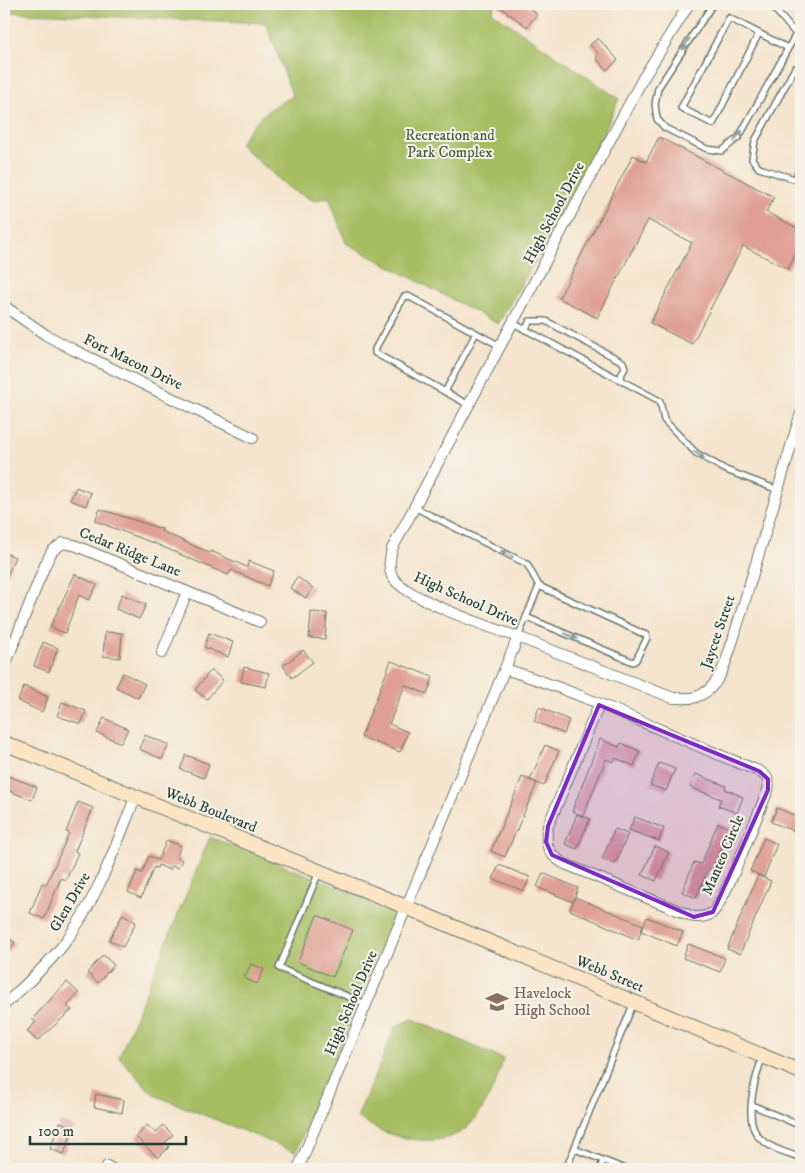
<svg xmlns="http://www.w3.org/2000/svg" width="805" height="1173" font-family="'IM FELL DW Pica',serif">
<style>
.green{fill:#a6bd62;stroke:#627d4b}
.building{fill:#df9f94}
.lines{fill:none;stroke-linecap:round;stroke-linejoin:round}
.lane-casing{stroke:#6a776a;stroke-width:8}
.street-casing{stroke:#6a776a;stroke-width:12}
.secondary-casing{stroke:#6a776a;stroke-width:16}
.lane{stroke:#fff;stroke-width:5}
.street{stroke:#fff;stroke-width:10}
.secondary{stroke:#fce5c4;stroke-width:14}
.oneway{fill:#8f9e9a}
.marked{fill:#7b2cbf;fill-opacity:0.2;stroke:#7b2cbf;stroke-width:4;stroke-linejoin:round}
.labels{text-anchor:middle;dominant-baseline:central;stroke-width:4;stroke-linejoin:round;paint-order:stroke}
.park-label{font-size:15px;fill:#415d40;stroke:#f7f3e8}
.street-label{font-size:15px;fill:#1f3d34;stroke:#f7f3e8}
.education-label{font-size:15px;fill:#785e54;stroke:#f7f3e8;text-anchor:start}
</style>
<rect width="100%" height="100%" fill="#f7f3e8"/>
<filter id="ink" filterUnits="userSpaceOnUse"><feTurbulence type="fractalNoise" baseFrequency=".02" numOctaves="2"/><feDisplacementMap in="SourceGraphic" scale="10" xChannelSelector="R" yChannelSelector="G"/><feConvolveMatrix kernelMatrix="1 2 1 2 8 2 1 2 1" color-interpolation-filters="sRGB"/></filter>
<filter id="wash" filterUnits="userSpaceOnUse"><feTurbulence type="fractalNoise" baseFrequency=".0096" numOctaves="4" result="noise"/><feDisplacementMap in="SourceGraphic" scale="20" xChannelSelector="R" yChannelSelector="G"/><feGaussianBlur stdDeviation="1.12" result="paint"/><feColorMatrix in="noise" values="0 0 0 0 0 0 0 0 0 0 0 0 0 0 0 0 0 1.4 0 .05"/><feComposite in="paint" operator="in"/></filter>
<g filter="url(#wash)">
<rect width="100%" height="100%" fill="#f5e4cd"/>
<g class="green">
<path d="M4,4H495L492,12L619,99L581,182L498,324L346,243L329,197L314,201L289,188L240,145C250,123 271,105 293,97L266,23L4,12Z"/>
<polygon points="210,837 396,909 296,1152 154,1095 119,1057"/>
<path d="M413,1019L503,1059C498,1081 483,1115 465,1129C444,1146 407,1141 384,1132C374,1128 366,1122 357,1117L396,1026Z"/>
</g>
<g id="blocks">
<g class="building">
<polygon points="496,4 524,4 537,14 527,27"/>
<polygon points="598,38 618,60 607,70 596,58 599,54 590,45"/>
<polygon points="659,137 774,197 766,212 801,230 801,244 788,269 743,246 692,344 650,323 692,243 648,220 597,318 559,298 633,155 646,162"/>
<polygon points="76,487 91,493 86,506 70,500"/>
<polygon points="100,509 162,529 161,531 210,553 211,551 247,567 249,561 274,571 268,586 231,570 228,575 156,544 95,521"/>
<polygon points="4,552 15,557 4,583"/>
<polygon points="75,574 97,585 89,600 79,595 65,633 50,627"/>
<polygon points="297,577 313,588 306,598 290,588"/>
<polygon points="122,594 146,605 139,619 116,609"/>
<polygon points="311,612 327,613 325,639 309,638"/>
<polygon points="105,632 122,633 120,658 103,656"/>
<polygon points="209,633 233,642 228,657 204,647"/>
<polygon points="43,642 58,648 49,672 34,666"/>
<polygon points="303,650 313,662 292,678 283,666"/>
<polygon points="391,661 433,677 427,694 405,685 389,724 408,732 400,752 361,737"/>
<polygon points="244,667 269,673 266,687 241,682"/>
<polygon points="211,670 223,680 207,699 195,690"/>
<polygon points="123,673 145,684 138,698 116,687"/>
<polygon points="24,686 48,697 42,712 18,701"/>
<polygon points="62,702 86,711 81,724 57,716"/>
<polygon points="539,707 569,720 564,734 534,721"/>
<polygon points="104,718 128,729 121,743 97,733"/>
<polygon points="145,735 169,745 162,759 139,749"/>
<polygon points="600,739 619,747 621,743 640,751 634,766 615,758 613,762 606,759 583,816 572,811"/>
<polygon points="545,745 559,751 544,786 530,780"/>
<polygon points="186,755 209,764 204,778 180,769"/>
<polygon points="659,763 675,769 666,791 650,785"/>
<polygon points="696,774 726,786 725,789 743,797 737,813 718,806 721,799 690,787"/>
<polygon points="8,776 37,787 32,800 4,789"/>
<polygon points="522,777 537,783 505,857 491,851"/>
<polygon points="78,802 93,808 75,851 78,853 66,880 61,878 44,919 30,913 42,883 46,885 69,833 66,832"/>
<polygon points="777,808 801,818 801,834 771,822"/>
<polygon points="577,814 590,819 577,849 565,844"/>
<polygon points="635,817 664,828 659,841 629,830"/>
<polygon points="718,823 730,828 713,869 709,868 696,898 682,892 694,862 701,864"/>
<polygon points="615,829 628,834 615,864 602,859"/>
<polygon points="764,838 777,844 764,877 750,871"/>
<polygon points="167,840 181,846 176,857 182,860 178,868 172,866 170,870 158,865 157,868 154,867 141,898 128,892 137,871 142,873 149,856 158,860"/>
<polygon points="655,846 669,852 656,881 642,875"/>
<polygon points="499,865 530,877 524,891 493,879"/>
<polygon points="543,873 578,888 573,902 537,887"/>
<polygon points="758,875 771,881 740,954 727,949"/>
<polygon points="575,897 643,925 638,940 570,910"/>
<polygon points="123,914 136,922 123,947 109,940"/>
<polygon points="317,915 353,930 333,977 298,962"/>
<polygon points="647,917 683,932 677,946 641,931"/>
<polygon points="4,934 15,943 4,957"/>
<polygon points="688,944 725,958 720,972 683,958"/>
<polygon points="103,955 114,965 98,983 87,973"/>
<polygon points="251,964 264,969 257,984 244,978"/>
<polygon points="67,982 79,993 67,1006 72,1010 37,1041 27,1031 36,1022 32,1019"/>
<polygon points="96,1094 124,1100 122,1113 94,1107"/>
<polygon points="60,1122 74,1127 64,1154 50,1149"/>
<polygon points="147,1125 156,1133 163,1125 173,1135 165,1143 169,1147 158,1158 136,1137"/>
</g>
</g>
</g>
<g filter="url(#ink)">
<use href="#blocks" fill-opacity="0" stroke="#6a776a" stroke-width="1"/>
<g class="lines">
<defs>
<g id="lane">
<polyline points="713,4 658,88 655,104 657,119 665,128 707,149 722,151 739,137 796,34 801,30"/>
<polyline points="770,4 796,34"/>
<polyline points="759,33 713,124 681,108 729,18 788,48"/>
<polyline points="801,66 795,68 755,141 752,159 759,168 801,181"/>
<polyline points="795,179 801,166"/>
<polyline points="513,323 660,401 664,420 696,453 726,470 778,490"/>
<polyline points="525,330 530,321 546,321 623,362 625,368 619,379"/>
<polyline points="445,392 476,333"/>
<polyline points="469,405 375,353 375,349 404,297 408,296 500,346"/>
<polyline points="414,507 527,564 539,586 518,637"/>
<polyline points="526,617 633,662 636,660 647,638 646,635 539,586"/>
<polyline points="319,872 279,968 366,1004"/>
<path d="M762,1058C755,1079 741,1124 762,1140C771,1149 789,1153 801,1158"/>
<polyline points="752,1105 801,1126"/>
<polyline points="575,1149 625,1169"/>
<polyline points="566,1169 634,1002"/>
<polyline points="600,1169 603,1161"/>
</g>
<g id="street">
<polyline points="4,306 46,335 72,349 253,438"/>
<path d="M518,637L673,698C680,698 690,699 696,697C720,689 726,661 733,640L801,413"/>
<polyline points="162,653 187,592"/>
<polyline points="4,668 45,565 52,551 63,543 74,545 260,622"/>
<path d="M505,669C592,696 674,738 759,771C767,776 770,780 768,790C759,810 724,904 712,913C707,917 700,917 694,917L565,864C548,855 544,845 548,826L599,705"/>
<path d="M4,1005C24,986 46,967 63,945C97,901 115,847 136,796"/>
<polyline points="107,1166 112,1169"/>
<path d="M298,1169L518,637C492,628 403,598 392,576C388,567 390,558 392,549L642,80L689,4"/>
</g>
<polyline id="secondary" points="4,743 377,895 801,1072"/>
</defs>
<use href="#lane" class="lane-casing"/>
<use href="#street" class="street-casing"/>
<use href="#secondary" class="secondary-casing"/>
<use href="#lane" class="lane"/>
<use href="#street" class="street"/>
<use href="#secondary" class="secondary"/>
</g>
<defs><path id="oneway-solid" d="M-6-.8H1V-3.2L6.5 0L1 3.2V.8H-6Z" transform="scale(1.25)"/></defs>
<g class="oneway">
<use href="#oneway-solid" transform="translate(686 44) rotate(122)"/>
<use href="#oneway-solid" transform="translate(738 136) rotate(-53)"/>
<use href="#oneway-solid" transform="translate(699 455) rotate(36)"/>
<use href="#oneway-solid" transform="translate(507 554) rotate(-153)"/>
<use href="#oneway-solid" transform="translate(571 636) rotate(23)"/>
</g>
</g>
<path class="marked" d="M599,705L759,771L768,779V790L713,912L694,917L552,855L546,842L548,826Z"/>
<defs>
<symbol id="school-bare" viewBox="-9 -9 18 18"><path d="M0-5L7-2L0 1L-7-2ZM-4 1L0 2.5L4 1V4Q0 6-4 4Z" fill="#8d6e63" stroke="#f7f3e8" stroke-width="2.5" paint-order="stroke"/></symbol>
</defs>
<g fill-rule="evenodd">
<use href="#school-bare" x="481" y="986" width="32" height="32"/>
</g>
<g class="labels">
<g class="park-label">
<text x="450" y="135">Recreation and<tspan x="450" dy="17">Park Complex</tspan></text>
</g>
<g class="street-label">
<text transform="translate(554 213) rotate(-62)">High School Drive</text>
<text transform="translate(133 362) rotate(26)">Fort Macon Drive</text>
<text transform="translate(130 552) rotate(22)">Cedar Ridge Lane</text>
<text transform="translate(466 599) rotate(24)">High School Drive</text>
<text transform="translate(718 632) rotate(-71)">Jaycee Street</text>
<text transform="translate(211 810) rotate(22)">Webb Boulevard</text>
<text transform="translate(723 855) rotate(-67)">Manteo Circle</text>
<text transform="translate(70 902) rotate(-60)">Glen Drive</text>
<text transform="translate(610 974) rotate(23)">Webb Street</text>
<text transform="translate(351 1003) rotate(-67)">High School Drive</text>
</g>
<g class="education-label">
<text x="514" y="993">Havelock<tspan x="514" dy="17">High School</tspan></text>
</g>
</g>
<rect width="805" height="1173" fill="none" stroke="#f7f3e8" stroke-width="20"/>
<path d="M30 1136v8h156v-8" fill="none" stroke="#1f3d34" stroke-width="2.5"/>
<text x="38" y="1136" font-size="15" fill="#1f3d34" stroke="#f7f3e8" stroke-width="4" paint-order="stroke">100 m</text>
</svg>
